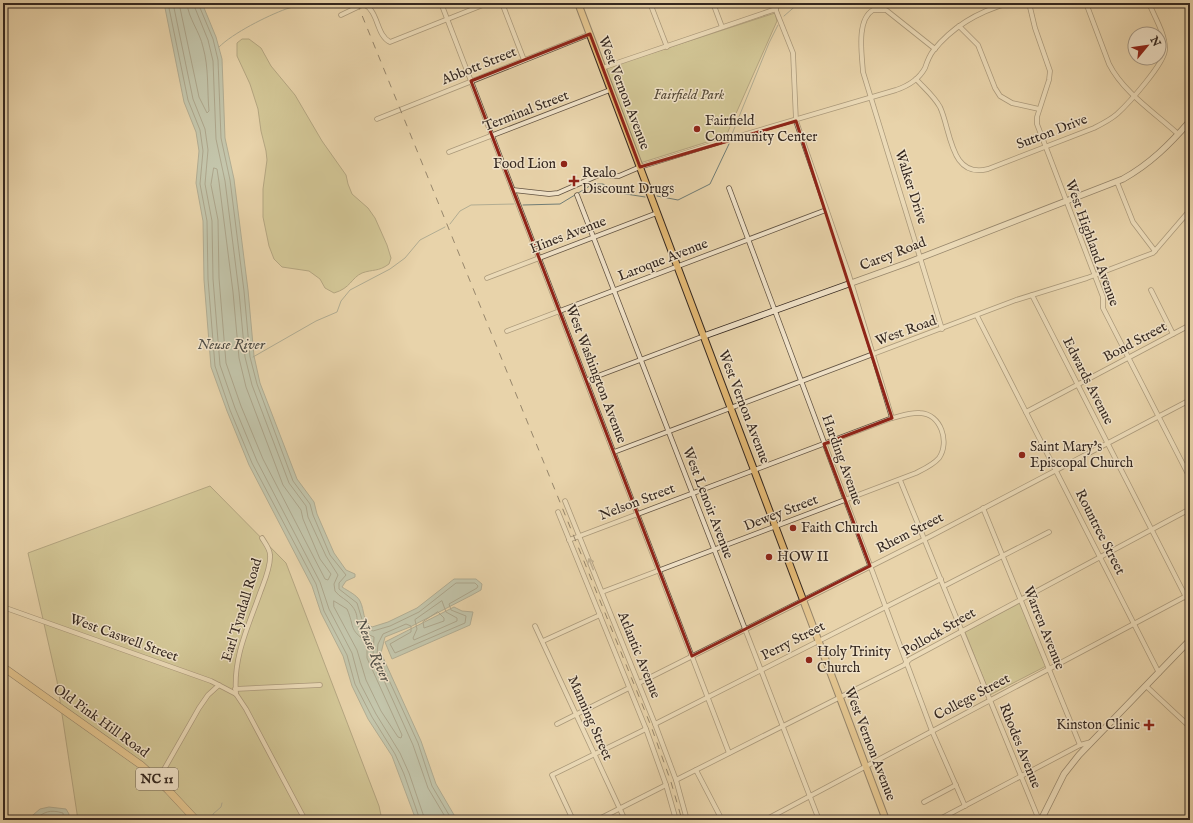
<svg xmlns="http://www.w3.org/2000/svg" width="1193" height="823" font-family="'IM FELL English',serif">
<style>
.green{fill:#bdba84;stroke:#797152}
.water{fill:#99b6b0;stroke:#717d76}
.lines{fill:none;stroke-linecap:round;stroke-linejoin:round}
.shore{stroke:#676f68;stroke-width:1}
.stream{stroke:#717d76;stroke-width:1}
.street-casing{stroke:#625342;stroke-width:5.5}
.secondary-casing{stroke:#352820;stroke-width:7}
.primary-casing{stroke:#352820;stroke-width:8}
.highway-casing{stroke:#352820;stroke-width:8}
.street{stroke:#f0e2c8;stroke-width:4}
.secondary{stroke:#f0e2c8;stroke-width:5.5}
.primary{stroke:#e4ba75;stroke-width:6}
.highway{stroke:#e4ba75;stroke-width:7}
.rail{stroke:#352820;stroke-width:1;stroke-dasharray:7 7;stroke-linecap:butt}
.oneway{stroke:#928574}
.marked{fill:none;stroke:#8f2418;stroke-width:3;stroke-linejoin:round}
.poi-dot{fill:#8f2418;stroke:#f0e2c8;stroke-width:1.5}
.labels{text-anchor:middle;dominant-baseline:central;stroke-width:3;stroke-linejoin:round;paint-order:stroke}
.shield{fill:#f0e2c8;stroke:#6d6052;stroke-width:1}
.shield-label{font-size:13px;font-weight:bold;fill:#352820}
.street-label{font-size:14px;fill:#352820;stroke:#f0e2c8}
.park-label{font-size:14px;font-style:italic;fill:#574c39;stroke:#f0e2c8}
.poi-label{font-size:14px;fill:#352820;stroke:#f0e2c8;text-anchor:start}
.water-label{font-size:15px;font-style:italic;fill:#4e4c44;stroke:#f0e2c8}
</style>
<rect width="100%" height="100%" fill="#e8d3aa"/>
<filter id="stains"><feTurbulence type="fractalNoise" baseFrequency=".005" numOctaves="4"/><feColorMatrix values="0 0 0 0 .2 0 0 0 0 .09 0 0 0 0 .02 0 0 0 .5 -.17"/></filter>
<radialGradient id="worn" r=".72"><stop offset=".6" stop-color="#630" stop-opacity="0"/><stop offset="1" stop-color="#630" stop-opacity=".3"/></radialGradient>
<g class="green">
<polygon points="775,13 777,21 726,136 637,164 603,69"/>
<path d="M242,39H249L261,48L271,66L295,95L322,141L346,175L348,184L352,194L368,208L375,218L387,245L391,258L389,264C378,272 373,269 362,273C351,278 351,288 334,293L325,288L320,279L309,271L282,267L274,259L269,246L263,217V189L267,160L266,151L261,131L258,109L250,84L237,56V43Z"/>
<polygon points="210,486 286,563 379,806 382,820 78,820 57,681 28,553"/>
<polygon points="1020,603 1046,666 990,695 965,632"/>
</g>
<g class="water">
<path d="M164,3H202L216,37L222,59L225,138L234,179L248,290L254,356L260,383L297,479L314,502L317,514L334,553L346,570L355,574V577L346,581L342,587C348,591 357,595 360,601C365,611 362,621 372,627L388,622L417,608L454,579H476L482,584L481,590L472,595L410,627L385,637L381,653L421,741L436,784L457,820H416L392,756L368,719L352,686L343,656L321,613L312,586L249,465L227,411L211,367L204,280L203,221L196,183L199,151L196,132L184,102Z"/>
<polygon points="454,607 462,611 473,612 470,625 392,659 385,642"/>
<polygon points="49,807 66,809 69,814 68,820 27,820 40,809"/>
</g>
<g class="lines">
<g class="shore">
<polyline points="168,3 188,100 200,130 203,151 200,184 207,221 208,279 215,366 230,410 252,463 316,584 324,611 347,655 355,684 372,717 395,754 404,774 420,820"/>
<polyline points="173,3 193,99 205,129 208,150 205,184 212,221 213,279 220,365 235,408 257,461 320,582 329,609 352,653 360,683 376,714 400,753 409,773 425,820"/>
<path d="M179,3L199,97L207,113L209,111C207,90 209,68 203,47C200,32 188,18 187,3"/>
<path d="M193,3L208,40L213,61L216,139L225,181L239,292L245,357L252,385L289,483L306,506L308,517L326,556L338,575L334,584L335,591C339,597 348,600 352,606C364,621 347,626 374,637L373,656L413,745L428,788L447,820"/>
<polyline points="198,3 213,39 218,60 221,138 230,180 244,291 250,357 257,384 293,481 310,504 313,515 330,555 346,575 339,583 339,589 357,603 364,626 373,631 390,626 419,612 456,583 475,583 478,586 477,588 449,604 451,610 466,616 465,623 395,653 390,644 411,632 411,626 406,624 383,634 378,644 377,654 418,743 432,786 452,820"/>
<polygon points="214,168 217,169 219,182 233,292 239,358 246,387 283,485 301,510 303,519 320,559 331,574 328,580 325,579 263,459 241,406 226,363 219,278 218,220 211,185"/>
<path d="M334,601L347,609C355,627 348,629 367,642V658L402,735L401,738L398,737L381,711L366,680L357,650L334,607Z"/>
<polygon points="442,601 446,612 457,618 457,621 414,640 413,638 417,629 415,620"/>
<polygon points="438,612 444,618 444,621 424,628 423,622"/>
<path d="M33,820C45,812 49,809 63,813L64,820"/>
</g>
<g class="stream">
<polyline points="784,16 799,3"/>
<path d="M219,47C233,33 267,16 286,9C295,6 305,5 313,3"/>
<polyline points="732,134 769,43 778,25"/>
<polyline points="657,196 678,200 710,184 729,144"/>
<polyline points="523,205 560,204 593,184 603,184 617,192 626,194 645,197"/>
<polyline points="450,224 460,211 471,205 514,204"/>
<polyline points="253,357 316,321 337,312 341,301 350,290 390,269 405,258 420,240 445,227"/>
<polyline points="213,820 213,814 221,807 222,803"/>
</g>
<defs>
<g id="street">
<polyline points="441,3 729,753"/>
<polyline points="502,3 524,60"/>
<polyline points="650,3 667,47"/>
<polyline points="713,3 722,27"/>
<polyline points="773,3 793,53 796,121 849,275 892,418"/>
<polyline points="1029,3 1035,28 1050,71 1049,80 1037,117 1037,124 1103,297 1103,308 1190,478"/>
<path d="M1086,3L1109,64C1123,92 1155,113 1178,134"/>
<path d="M341,15L364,4C379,12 376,35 390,42L488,3"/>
<polyline points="959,26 978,45 995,88 1000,96 1012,103 1039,109"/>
<path d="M935,49L886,10H873C856,20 862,55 863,72L942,329"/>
<polyline points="602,68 776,9"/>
<path d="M916,79C924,88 934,96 940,107C951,130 950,179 988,169L1094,128C1102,124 1110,120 1117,114C1129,103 1164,64 1165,50C1166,35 1154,16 1149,3"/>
<polyline points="377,119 590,34"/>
<polyline points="449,152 610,90"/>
<polyline points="1117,182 1133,222 1155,251"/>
<polyline points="729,188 932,731 965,806"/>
<path d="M513,190L549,194L558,193L599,175L619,176L640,167L736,137L896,90C908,86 919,79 925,68C927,62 929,56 933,51C952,27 980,11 1009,3"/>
<polyline points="577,195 819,820"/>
<polyline points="487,278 657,213"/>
<polyline points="1151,290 1173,334"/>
<polyline points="1032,295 1190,605"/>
<polyline points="977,316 1159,673"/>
<polyline points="507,331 826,210"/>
<polyline points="587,380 704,336"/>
<polyline points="1026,412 1190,325"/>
<polyline points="614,452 1016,300 1087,278 1153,253 1190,210"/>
<polyline points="900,480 1039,820"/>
<polyline points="565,501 655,724 676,780 687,820"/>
<polyline points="983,508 1080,745"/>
<polyline points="558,512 646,729 666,785 676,820"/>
<path d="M569,540L892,418C901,416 911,412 920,413C941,414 950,442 939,458C933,465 924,469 916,473L602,592"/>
<polyline points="944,586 1049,532"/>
<polyline points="3,607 211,681 236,694 246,709 305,820"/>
<polyline points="535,626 625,820"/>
<polyline points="543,641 600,615"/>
<polyline points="639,683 929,537 1190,400"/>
<polyline points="1146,686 1190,727"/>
<polyline points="235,689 320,685"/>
<path d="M236,694C233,657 248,627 260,593C264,582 271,567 270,555C270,549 265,543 262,538"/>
<polyline points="557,724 629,688"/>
<polyline points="655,724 941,579"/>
<polyline points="696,770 722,820"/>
<polyline points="158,780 199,708 208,695 219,685"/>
<polyline points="676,780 904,665 910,659 1190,509"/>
<polyline points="924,802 956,785"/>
<polyline points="573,820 552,775 646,729"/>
<polyline points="597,820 666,785"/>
<polyline points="765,820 1190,594"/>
<polyline points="938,820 1080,745 1091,742"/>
</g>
<g id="secondary">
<path d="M704,336L907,263L1123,179C1150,164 1170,144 1190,121"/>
<polyline points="1041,820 1064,774 1079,755 1190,640"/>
</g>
<polyline id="primary" points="578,3 886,820"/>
<polyline id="highway" points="3,667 141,765 168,790 196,820"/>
</defs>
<use href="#street" class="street-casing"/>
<use href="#secondary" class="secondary-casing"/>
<use href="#primary" class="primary-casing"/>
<use href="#highway" class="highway-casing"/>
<use href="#street" class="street"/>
<use href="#secondary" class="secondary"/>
<use href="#primary" class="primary"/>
<use href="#highway" class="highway"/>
<polyline class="rail" points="357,3 651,726 671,782 682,820"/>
</g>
<defs><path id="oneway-shaft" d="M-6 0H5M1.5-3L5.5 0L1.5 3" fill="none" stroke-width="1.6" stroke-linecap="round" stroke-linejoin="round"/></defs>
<use class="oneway" href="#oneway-shaft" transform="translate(591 564) rotate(-112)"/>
<path d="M0 0H1193V823H0ZM590,34L640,167L796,121L892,418L824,444L870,566L692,656L471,81Z" fill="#e8d3aa" fill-opacity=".55" fill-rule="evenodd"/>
<path class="marked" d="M590,34L640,167L796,121L892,418L824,444L870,566L692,656L471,81Z"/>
<g class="poi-dot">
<circle cx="697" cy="129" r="4"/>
<circle cx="564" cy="164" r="4"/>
<path d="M572 175h4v4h4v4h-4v4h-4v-4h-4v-4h4z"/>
<circle cx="1022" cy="455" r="4"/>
<circle cx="793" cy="528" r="4"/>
<circle cx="769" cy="557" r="4"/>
<circle cx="809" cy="660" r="4"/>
<path d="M1147 719h4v4h4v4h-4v4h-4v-4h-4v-4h4z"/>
</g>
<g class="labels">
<rect class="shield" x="136" y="768" width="42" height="22" rx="3"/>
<g class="shield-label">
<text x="157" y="779">NC 11</text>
</g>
<g class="street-label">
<text transform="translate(479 66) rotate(-22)">Abbott Street</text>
<text transform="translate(624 93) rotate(69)">West Vernon Avenue</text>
<text transform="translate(526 111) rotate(-21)">Terminal Street</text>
<text transform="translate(1052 132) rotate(-21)">Sutton Drive</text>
<text transform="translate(911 187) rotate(72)">Walker Drive</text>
<text transform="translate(568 235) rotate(-21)">Hines Avenue</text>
<text transform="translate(1092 243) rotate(70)">West Highland Avenue</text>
<text transform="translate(893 254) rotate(-21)">Carey Road</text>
<text transform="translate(663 260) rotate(-21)">Laroque Avenue</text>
<text transform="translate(906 331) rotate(-20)">West Road</text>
<text transform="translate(1135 342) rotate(-28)">Bond Street</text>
<text transform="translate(596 374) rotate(69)">West Washington Avenue</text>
<text transform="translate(1088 381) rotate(63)">Edwards Avenue</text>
<text transform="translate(744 407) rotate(69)">West Vernon Avenue</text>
<text transform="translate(842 460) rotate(70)">Harding Avenue</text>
<text transform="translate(637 502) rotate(-21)">Nelson Street</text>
<text transform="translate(708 503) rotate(69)">West Lenoir Avenue</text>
<text transform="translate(781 513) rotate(-21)">Dewey Street</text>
<text transform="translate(1100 532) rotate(63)">Rountree Street</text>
<text transform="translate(910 533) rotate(-27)">Rhem Street</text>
<text transform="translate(242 610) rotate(-73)">Earl Tyndall Road</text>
<text transform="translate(1044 628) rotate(68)">Warren Avenue</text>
<text transform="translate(939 632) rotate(-30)">Pollock Street</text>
<text transform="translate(124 638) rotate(20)">West Caswell Street</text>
<text transform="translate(793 641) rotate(-27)">Perry Street</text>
<text transform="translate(639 655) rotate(68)">Atlantic Avenue</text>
<text transform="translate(972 697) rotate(-28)">College Street</text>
<text transform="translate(590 718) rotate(66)">Manning Street</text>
<text transform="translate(101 721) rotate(36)">Old Pink Hill Road</text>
<text transform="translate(870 744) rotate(69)">West Vernon Avenue</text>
<text transform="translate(1020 746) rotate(68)">Rhodes Avenue</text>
</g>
<g class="park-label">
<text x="689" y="95">Fairfield Park</text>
</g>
<g class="poi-label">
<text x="705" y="121">Fairfield<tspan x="705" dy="16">Community Center</tspan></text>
<text x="556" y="164" text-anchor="end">Food Lion</text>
<text x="582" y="173">Realo<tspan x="582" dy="16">Discount Drugs</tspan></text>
<text x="1030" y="447">Saint Mary's<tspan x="1030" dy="16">Episcopal Church</tspan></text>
<text x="801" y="528">Faith Church</text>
<text x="777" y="557">HOW II</text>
<text x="817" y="652">Holy Trinity<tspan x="817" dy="16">Church</tspan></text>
<text x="1140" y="725" text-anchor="end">Kinston Clinic</text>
</g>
<g class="water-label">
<text x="231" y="344">Neuse River</text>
<text transform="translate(373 650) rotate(67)">Neuse River</text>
</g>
</g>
<rect width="1193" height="823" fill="none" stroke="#e8d3aa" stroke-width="16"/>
<rect x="4" y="4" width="1185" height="815" fill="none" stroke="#352820" stroke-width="2"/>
<rect x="8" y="8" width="1177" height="807" fill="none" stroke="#352820"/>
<g transform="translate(1147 46) rotate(61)"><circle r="19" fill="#f0e2c8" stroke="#a59885"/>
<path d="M0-3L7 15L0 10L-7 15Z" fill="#8f2418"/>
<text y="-6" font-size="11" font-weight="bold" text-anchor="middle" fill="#352820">N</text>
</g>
<rect width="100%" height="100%" filter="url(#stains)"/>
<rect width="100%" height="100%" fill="url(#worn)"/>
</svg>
